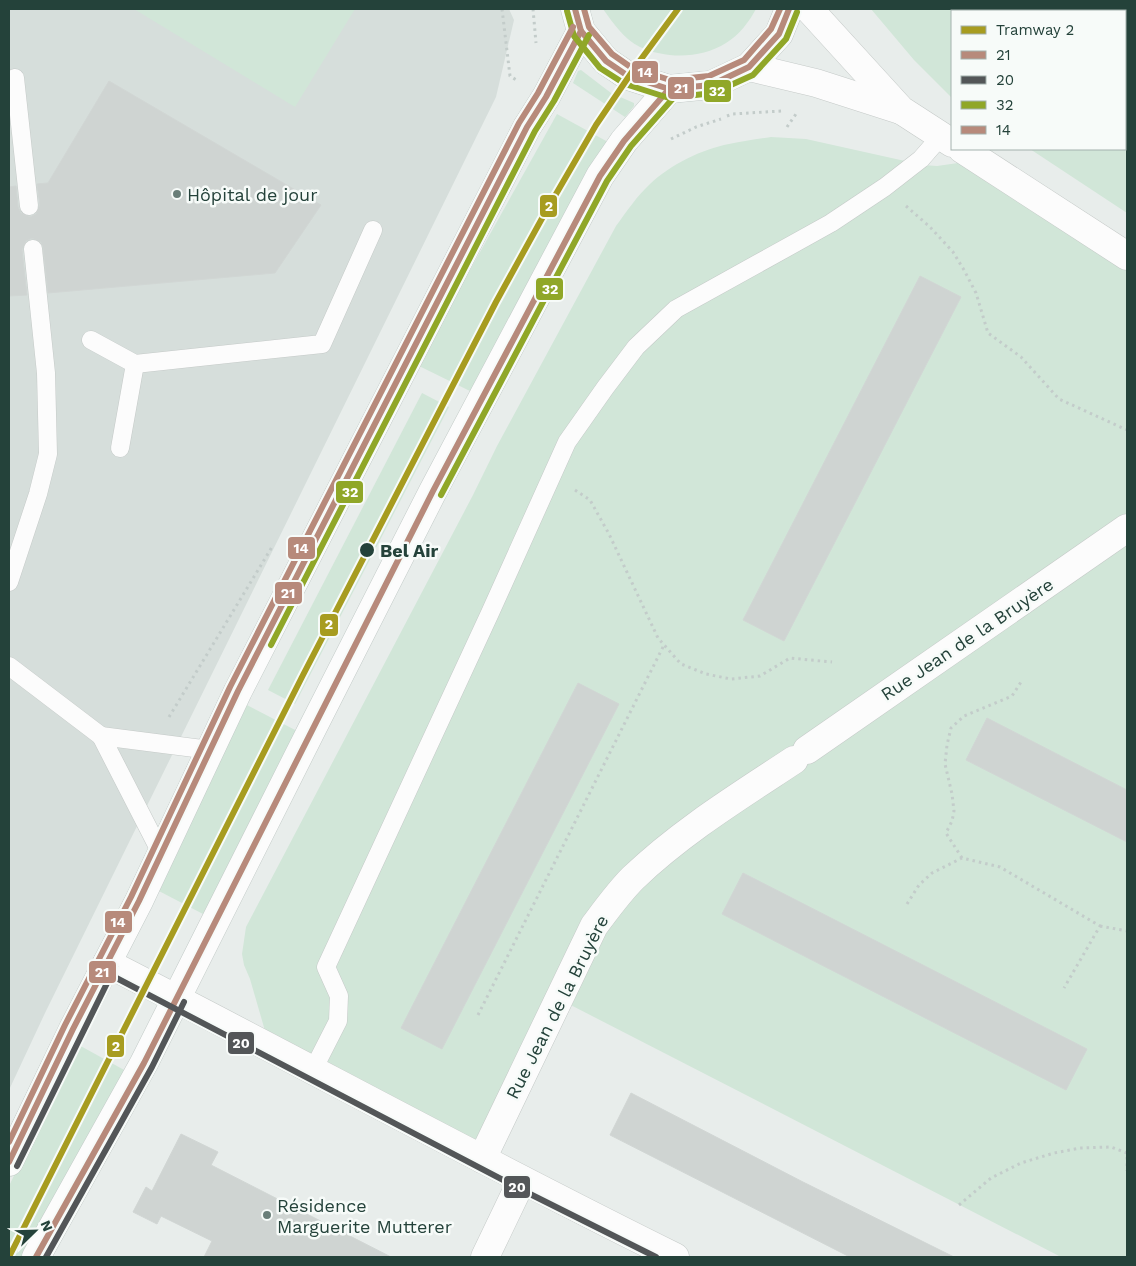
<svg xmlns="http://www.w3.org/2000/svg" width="1136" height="1266" font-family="'Work Sans',sans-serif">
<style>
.built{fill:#d6dedb}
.green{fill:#d1e6d8}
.building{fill:#cfd4d2;stroke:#d1d6d4}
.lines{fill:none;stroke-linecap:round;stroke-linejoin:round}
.service-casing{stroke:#c5cac8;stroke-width:19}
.minor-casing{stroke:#c5cac8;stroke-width:29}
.tertiary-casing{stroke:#c5cac8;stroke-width:29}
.secondary-casing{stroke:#c3cbc8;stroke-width:29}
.path{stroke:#c3ccca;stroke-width:3;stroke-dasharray:2.5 4;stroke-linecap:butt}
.service{stroke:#fcfcfc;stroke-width:18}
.minor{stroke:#fcfcfc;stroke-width:28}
.tertiary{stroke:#fcfcfc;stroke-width:28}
.secondary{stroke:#fcfcfc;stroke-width:28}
.bus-1-casing{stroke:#f7fbf9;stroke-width:10}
.bus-2-casing{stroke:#f7fbf9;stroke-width:10}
.bus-3-casing{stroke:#f7fbf9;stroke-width:10}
.bus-4-casing{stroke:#f7fbf9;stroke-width:10}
.bus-1{stroke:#b78a7b;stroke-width:6}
.bus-2{stroke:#535658;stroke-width:6}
.bus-3{stroke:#90a728;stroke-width:6}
.bus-4{stroke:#b78a7b;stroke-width:6}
.tram-1-casing{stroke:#f7fbf9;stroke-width:10}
.tram-1{stroke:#a79c20;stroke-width:6}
.poi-dot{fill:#697e78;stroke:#f7fbf9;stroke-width:2}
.stop-dot{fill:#24423a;stroke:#f7fbf9;stroke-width:2}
.labels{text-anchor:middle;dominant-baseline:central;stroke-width:5;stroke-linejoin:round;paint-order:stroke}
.poi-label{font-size:18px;fill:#24423a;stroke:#f7fbf9;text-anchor:start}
.stop-label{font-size:18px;font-weight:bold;fill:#24423a;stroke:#f7fbf9;text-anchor:start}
.street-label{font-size:18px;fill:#24423a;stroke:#f7fbf9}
.line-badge{stroke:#f7fbf9;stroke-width:2}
.badge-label{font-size:14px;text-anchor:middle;font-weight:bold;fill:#fff}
</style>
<rect width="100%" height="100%" fill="#e8edeb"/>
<polygon class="built" points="9,9 509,9 514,20 496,97 45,1013 9,1090"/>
<g class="green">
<polygon points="134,9 355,9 295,107"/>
<path d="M603,9H756C749,22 739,35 726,43C701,59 666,59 640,47C624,39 613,23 603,9Z"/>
<polygon points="871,9 1127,9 1127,213 1030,149 1125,149 1125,11 952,11 952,98 914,60"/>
<polygon points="581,70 611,93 634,103 634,106 625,117 573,83 578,71"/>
<polygon points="557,114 608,142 474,393 417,365"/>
<path d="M771,137L806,139L923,165L937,166L979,160L1127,256V1257H1061L559,999L482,1159L270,1048L250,979L244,965L242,954L246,927L473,495L497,446L616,226C627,211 637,196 650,184C670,165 702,149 729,144C743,141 757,139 771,137Z"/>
<polygon points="422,393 449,407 295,704 268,690"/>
<polygon points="245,704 299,732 203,914 157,890"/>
<polygon points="77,1044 126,1071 24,1257 9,1257 9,1186"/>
</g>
<g class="building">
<polygon points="109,81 321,205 275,273 48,293 43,247 41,242 32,238 26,241 22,250 27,295 9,296 9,187 16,186 18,207 21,213 30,217 36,214 40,205 37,184 48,183"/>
<polygon points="920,276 961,297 784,641 743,620"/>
<polygon points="578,683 619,704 442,1049 401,1028"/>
<polygon points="987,718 1127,790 1127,842 966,760"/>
<polygon points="743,873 1087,1049 1066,1090 722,914"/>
<polygon points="631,1093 803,1182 954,1257 850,1257 610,1135"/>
<polygon points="181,1134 218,1152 211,1165 391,1257 204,1257 212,1241 161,1216 157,1224 133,1212 146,1187 152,1191"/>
</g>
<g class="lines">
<defs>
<g id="service">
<polyline points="15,78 29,206"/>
<polyline points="91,340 135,364 322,344 373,230"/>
<polyline points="120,448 135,364"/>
<polyline points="9,582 38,494 48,454 46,373 33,249"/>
<polyline points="9,666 101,736"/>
<polyline points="161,853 101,736 210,750"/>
<polyline points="313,1070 338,1021 339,996 326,967 490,613 567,442 605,388 636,347 676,309 831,223 885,187 921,159 941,136"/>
</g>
<g id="minor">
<polyline points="809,9 901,110 952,143"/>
<polyline points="1093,11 1097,9"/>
<polyline points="749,67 816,83 900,110"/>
<polyline points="962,149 1127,256"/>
<polyline points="807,750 1127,528"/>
<path d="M482,1159L594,926C606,910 618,893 633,878C681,832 738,797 794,760"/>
<polyline points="485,1257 522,1180"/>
</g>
<path id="tertiary" d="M107,963C297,1060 484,1163 675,1257"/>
<g id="secondary">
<polyline points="575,9 581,31 606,61 628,76 669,89 711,85 749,67 779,34 789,9"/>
<polyline points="9,1162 73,1029 139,901 238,691 527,127 546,97 581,31"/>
<polyline points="36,1257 144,1063 312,729 433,491 600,176 624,141 669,89"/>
</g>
</defs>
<use href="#service" class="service-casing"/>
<use href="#minor" class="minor-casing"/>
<use href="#tertiary" class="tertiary-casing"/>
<use href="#secondary" class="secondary-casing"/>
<g class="path">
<polyline points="502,9 510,76 518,81"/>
<polyline points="533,9 536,43"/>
<polyline points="727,116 732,114 782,111"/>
<polyline points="787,127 798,111"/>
<polyline points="671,139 696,127 721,119"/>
<polyline points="906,206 930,227 953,252 964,270 976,293 988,333 1021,357 1059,399 1127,430"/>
<polyline points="575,490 590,500 609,534 658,638 681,664 706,674 731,679 760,676 790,658 832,662"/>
<polyline points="169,717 272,547"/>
<polyline points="962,858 946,833 952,821 954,811 952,794 945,764 947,745 951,728 964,716 1012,696 1021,682"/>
<polyline points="907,904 919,885 932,873 962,858 1000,867 1100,926 1064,988"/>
<polyline points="1100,926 1127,931"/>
<polyline points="478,1015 664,645"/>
<polyline points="1127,1157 1127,1171"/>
<polyline points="959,1205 991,1178 1021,1163 1054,1153 1080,1148 1111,1147 1127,1153"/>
</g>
<use href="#service" class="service"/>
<use href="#minor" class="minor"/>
<use href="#tertiary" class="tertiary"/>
<use href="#secondary" class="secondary"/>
<defs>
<g id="bus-1">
<polyline points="575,9 581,31 606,61 628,76 669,89 711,85 749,67 779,34 789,9"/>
<polyline points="9,1162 73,1029 139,901 238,691 527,127 546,97 581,31"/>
<polyline points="36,1257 144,1063 433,491 600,176 624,141 669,89"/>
</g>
<g id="bus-2">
<polyline points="103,971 528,1193 656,1257"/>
<polyline points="17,1166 115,967"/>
<polyline points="46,1257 152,1067 184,1002"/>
</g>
<g id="bus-3">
<polyline points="567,11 574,36 600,68 625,84 669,98 713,93 753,75 786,39 797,12"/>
<polyline points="441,495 607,181 631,146 676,95"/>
<polyline points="271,645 535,131 554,101 589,35"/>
</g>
<g id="bus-4">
<polyline points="584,9 589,27 612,54 632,68 670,80 709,76 744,60 771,29 780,9"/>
<polyline points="9,1142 65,1025 131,897 230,687 519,123 538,93 573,27"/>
</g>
</defs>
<use href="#bus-1" class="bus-1-casing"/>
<use href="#bus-2" class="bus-2-casing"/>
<use href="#bus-3" class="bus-3-casing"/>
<use href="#bus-4" class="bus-4-casing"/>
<use href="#bus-1" class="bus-1"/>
<use href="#bus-2" class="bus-2"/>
<use href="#bus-3" class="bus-3"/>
<use href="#bus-4" class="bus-4"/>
<defs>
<polyline id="tram-1" points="9,1257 303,675 496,302 545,213 596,125 636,66 678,9"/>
</defs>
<use href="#tram-1" class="tram-1-casing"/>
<use href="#tram-1" class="tram-1"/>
</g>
<g class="poi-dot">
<circle cx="177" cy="194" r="5"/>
<circle cx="267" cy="1215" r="5"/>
</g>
<circle class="stop-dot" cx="367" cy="550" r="8"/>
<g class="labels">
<g class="poi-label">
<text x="187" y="194">Hôpital de jour</text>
<text x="277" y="1205">Résidence<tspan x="277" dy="21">Marguerite Mutterer</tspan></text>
</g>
<g class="stop-label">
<text x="380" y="550">Bel Air</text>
</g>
<g class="street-label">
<text transform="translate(967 639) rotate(-34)">Rue Jean de la Bruyère</text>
<text transform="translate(557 1007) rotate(-63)">Rue Jean de la Bruyère</text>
</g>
</g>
<g class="line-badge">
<rect x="631" y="60" width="28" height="24" rx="5" fill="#b78a7b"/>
<rect x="667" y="76" width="28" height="24" rx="5" fill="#b78a7b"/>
<rect x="703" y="79" width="29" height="24" rx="5" fill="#90a728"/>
<rect x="539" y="194" width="19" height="24" rx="5" fill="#a79c20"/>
<rect x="535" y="277" width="29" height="24" rx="5" fill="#90a728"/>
<rect x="335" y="480" width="29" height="24" rx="5" fill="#90a728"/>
<rect x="287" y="536" width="29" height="24" rx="5" fill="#b78a7b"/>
<rect x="274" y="581" width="29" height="24" rx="5" fill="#b78a7b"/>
<rect x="319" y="613" width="20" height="24" rx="5" fill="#a79c20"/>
<rect x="104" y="910" width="29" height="24" rx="5" fill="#b78a7b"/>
<rect x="88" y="960" width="29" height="24" rx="5" fill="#b78a7b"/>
<rect x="227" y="1031" width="28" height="24" rx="5" fill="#535658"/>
<rect x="106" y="1034" width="19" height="24" rx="5" fill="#a79c20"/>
<rect x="503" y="1175" width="28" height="24" rx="5" fill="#535658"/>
</g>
<g class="badge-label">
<text x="645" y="77">14</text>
<text x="681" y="93">21</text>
<text x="717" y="96">32</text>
<text x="549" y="211">2</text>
<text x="550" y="294">32</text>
<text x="350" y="497">32</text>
<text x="301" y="553">14</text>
<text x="288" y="598">21</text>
<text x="329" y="629">2</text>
<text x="118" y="927">14</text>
<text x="102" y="977">21</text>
<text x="241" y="1048">20</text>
<text x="116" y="1051">2</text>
<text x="517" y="1192">20</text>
</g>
<rect width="1136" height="1266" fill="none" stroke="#24423a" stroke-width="20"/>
<rect x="951" y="10" width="175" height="140" fill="#f7fbf9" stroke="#a3b1ad"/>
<rect x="961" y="26" width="25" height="8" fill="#a79c20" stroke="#a3b1ad"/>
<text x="996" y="35" font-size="15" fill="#24423a">Tramway 2</text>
<rect x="961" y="51" width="25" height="8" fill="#b78a7b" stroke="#a3b1ad"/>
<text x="996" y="60" font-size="15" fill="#24423a">21</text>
<rect x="961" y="76" width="25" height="8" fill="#535658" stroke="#a3b1ad"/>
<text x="996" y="85" font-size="15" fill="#24423a">20</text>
<rect x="961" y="101" width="25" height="8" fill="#90a728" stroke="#a3b1ad"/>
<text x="996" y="110" font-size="15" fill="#24423a">32</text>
<rect x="961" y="126" width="25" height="8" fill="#b78a7b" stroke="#a3b1ad"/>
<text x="996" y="135" font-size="15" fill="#24423a">14</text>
<g transform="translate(35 1231) rotate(67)" stroke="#f7fbf9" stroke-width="4" paint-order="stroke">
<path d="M0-4L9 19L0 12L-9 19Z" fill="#24423a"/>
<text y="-8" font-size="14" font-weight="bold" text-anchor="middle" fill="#24423a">N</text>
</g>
</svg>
